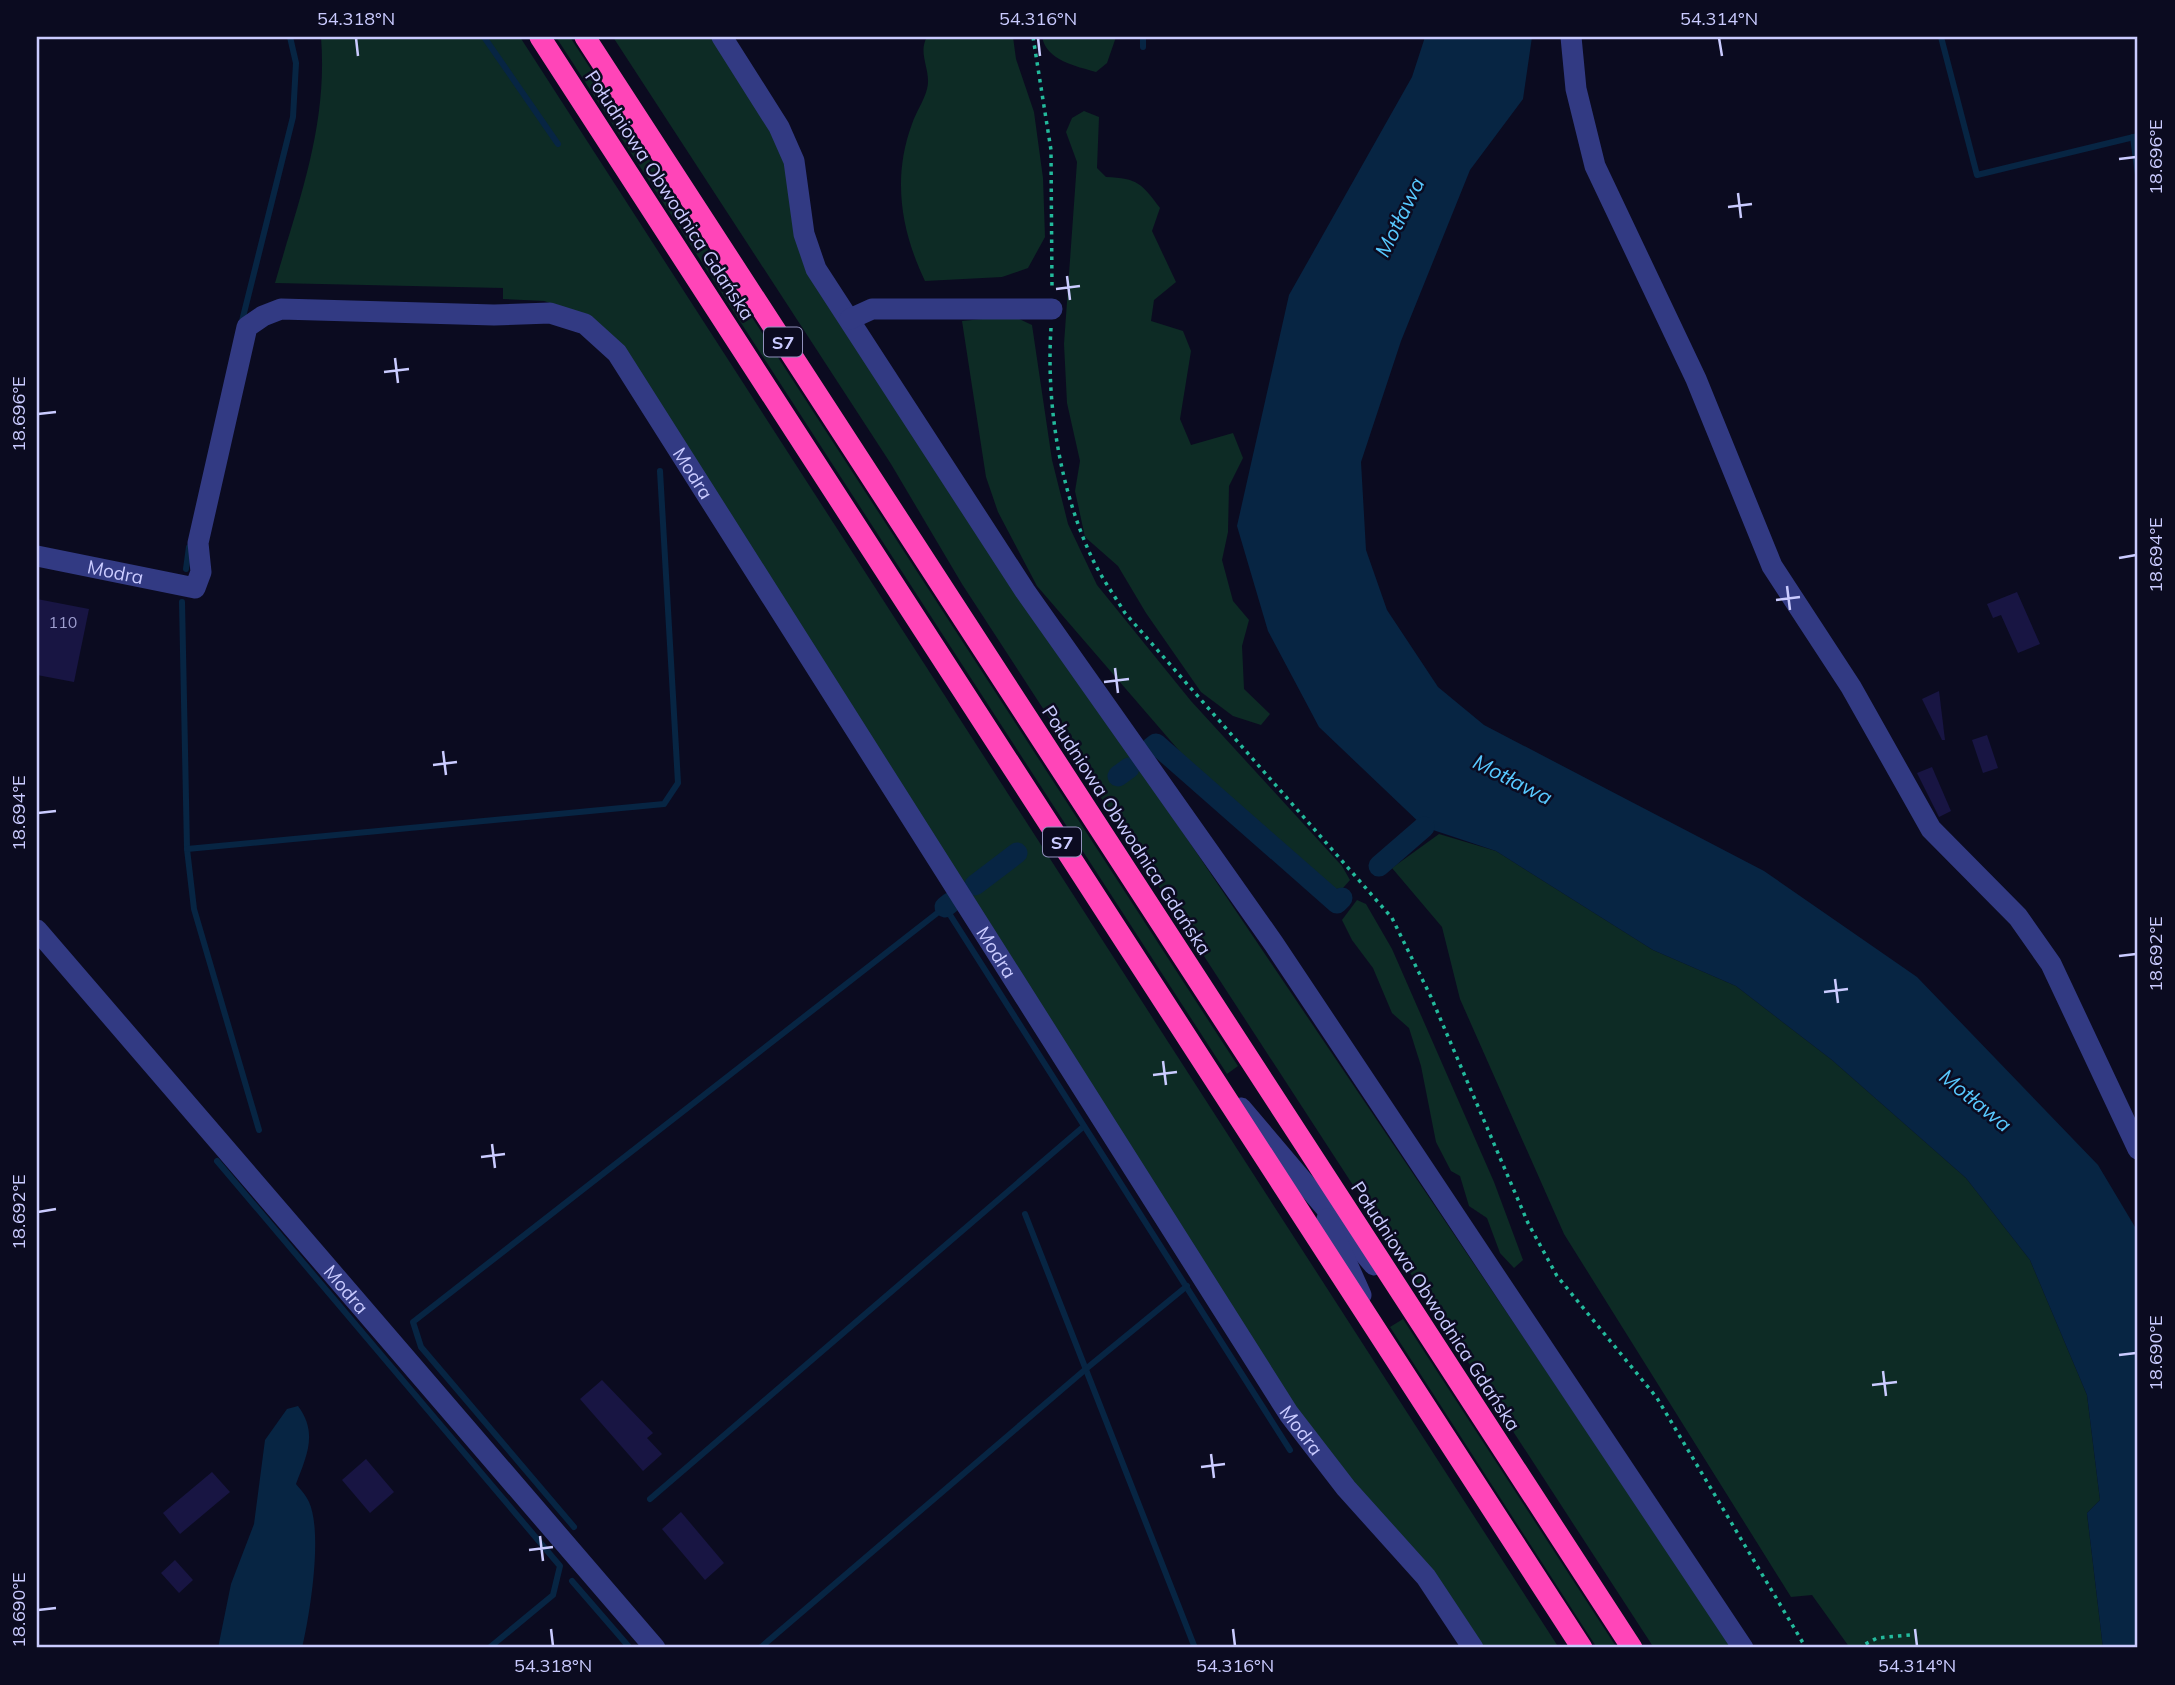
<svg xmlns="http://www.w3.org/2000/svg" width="2175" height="1685" font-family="Mulish,sans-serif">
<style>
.green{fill:#0d2b25}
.water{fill:#072543}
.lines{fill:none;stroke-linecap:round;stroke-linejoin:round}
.stream{stroke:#072543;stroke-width:6}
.canal{stroke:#072543;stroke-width:21}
.building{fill:#181543}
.path{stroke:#23ba9c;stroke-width:3.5;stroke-dasharray:3.5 5;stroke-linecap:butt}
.minor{stroke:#323a83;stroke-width:21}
.highway{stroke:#ff45b8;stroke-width:21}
.ticks{fill:none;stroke:#cacbff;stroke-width:2.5}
.labels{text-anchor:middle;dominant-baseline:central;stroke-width:5;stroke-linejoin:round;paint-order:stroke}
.number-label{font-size:16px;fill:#9e9ed0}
.shield{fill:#0b0b20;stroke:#9191bc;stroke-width:2}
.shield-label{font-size:18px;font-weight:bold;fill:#cacbff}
.street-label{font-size:19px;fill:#cacbff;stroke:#0b0b20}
.water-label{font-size:21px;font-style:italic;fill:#58c9ff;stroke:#0b0b20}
.neatline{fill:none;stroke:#cacbff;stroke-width:2.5}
.ticks-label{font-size:18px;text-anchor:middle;fill:#cacbff}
</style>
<rect width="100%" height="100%" fill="#0b0b20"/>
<g class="green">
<path d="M321,37H520L1559,1648H1483L1308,1427L647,383L569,309L544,301L503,299V288L275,283C299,199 328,126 321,37Z"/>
<polygon points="556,37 570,37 1238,1066 1227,1074"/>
<polygon points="613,37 716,37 784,155 795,220 1128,751 1733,1648 1654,1648 962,584 891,464"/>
<path d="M927,37H1013L1016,59L1034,112L1043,178L1045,237L1028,268L1002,277L925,281C901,231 892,178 912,124C916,112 924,101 927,89C932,71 917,54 927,37Z"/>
<path d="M1042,37H1116L1107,63L1096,72C1076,66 1047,61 1042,37Z"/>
<path d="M1084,111L1099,117L1097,168L1106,177C1138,178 1142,184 1160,208L1152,231L1176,282L1154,300L1151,321L1183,331L1191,351L1180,419L1191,445L1233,433L1243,458L1229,486L1228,532L1222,560L1233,601L1249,620L1242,646L1244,689L1270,714L1261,725L1233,716L1201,692L1146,613L1118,566L1085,537L1075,491L1080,461L1067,403L1064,344L1077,162L1066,132L1072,118Z"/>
<polygon points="1013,316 1032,325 1052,460 1068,524 1097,585 1191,701 1342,866 1350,880 1343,888 1329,890 1318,881 1182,754 1037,586 998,512 986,477 962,321"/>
<polygon points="1439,834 1496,851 1653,950 1736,986 1832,1060 1966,1178 2030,1260 2087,1395 2100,1500 2087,1513 2103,1648 1850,1648 1812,1595 1791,1597 1564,1234 1460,999 1442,927 1392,868"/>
<polygon points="1357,900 1366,904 1392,949 1494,1182 1523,1260 1514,1268 1500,1253 1487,1218 1469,1206 1460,1176 1451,1171 1436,1142 1421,1066 1409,1028 1392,1013 1373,968 1352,940 1342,920"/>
<polygon points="1403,1319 1617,1648 1597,1648 1390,1327"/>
</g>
<g class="water">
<polygon points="1425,37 1532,37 1523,99 1470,170 1401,341 1361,462 1366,550 1387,610 1438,687 1484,725 1764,871 1917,977 2098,1165 2138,1232 2138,1648 2103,1648 2087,1513 2100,1500 2087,1395 2030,1260 1966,1178 1832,1060 1736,986 1653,950 1496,851 1424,827 1319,727 1268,631 1237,526 1289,295 1412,77"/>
<path d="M298,1406C318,1433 307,1455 296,1484C300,1489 306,1495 309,1502C323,1533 310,1614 302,1648H218L231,1584L254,1524L265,1440L287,1409Z"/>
</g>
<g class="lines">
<g class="stream">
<polyline points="484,37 558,144"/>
<polyline points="1143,37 1143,47"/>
<polyline points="1941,37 1977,175 2138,136"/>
<polyline points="2133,137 2138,175"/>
<polyline points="241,325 293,117 296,63 290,37"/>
<polyline points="186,569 189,547"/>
<polyline points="182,602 187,849 194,909 259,1130"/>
<polyline points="187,849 664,804 678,783 660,471"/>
<polyline points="217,1161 560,1566 553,1595 489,1648"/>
<polyline points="1025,1214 1195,1648"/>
<polyline points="650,1499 1083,1127"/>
<polyline points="574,1527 421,1347 413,1322 945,907 1290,1450"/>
<polyline points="572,1581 630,1648"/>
<polyline points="760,1648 1087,1368 1187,1286"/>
</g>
<g class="canal">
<polyline points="1151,748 1156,744 1337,903 1342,898"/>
<polyline points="1118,776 1129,768"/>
<polyline points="1379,866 1424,827"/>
<polyline points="975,885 1017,853"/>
<polyline points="945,907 950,903"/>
</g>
</g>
<g class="building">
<polygon points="2017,592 2040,644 2018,653 2001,615 1993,618 1987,604"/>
<polygon points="37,599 89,609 74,682 37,675"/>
<polygon points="1939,691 1945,740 1942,740 1922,699"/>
<polygon points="1987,735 1998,768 1983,773 1972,740"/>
<polygon points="1932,767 1951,811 1939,817 1917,773"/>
<polygon points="602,1380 653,1433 647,1438 662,1454 643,1471 580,1399"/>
<polygon points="366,1459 394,1492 370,1513 342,1480"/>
<polygon points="212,1472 230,1492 180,1534 163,1513"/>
<polygon points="681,1512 724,1563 705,1580 662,1529"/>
<polygon points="175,1560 193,1580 179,1593 161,1573"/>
</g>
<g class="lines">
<g class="path">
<polyline points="1033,37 1051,150 1052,289"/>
<path d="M1051,328C1046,404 1060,490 1092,558C1101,577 1114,595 1125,613L1392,918L1431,997L1528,1223L1557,1276L1657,1398L1806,1648"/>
<polyline points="1858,1648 1877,1638 1910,1635"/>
</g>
<g class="minor">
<polyline points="722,37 779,127 794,161 804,234 816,269 1025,591 1274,944 1743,1648"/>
<polyline points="1571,37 1576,89 1595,166 1696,379 1772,566 1851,687 1931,829 2018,917 2051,964 2138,1149"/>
<polyline points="850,319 872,309 1052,309"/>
<path id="s1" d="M37,556L195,588L201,572L198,543L247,327L263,316L281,309L494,315L550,313L585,324L617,353L1289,1414L1346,1488L1426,1577L1473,1648"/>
<path id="s2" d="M37,930L655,1648"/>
<polyline points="1241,1108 1374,1265"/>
<polyline points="1327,1219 1361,1295"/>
</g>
<g class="highway">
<polyline points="540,37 1582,1648"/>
<polyline points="585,37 1632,1648"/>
</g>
</g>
<path class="ticks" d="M356,38L358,56M1038,38L1040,56M1719,38L1722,56M2119,159L2136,157M1738,193L1741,218M1728,207L1752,204M1067,276L1070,300M1056,289L1080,286M395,358L398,383M384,372L409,369M38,414L56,412M2119,558L2136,555M1787,586L1790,610M1776,600L1800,597M1115,668L1118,693M1104,682L1129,679M443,751L446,775M433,765L457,762M38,813L56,811M2119,956L2136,954M1835,979L1838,1003M1824,992L1848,989M1163,1061L1166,1085M1153,1075L1177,1072M492,1144L495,1168M481,1157L505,1154M38,1212L56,1209M2119,1355L2136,1353M1883,1371L1886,1396M1872,1385L1897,1382M1211,1454L1214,1478M1201,1467L1225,1464M540,1536L543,1561M529,1550L553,1547M38,1610L56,1608M551,1629L553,1646M1233,1629L1235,1646M1915,1629L1917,1646"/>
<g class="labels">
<g class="number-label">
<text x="63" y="622">110</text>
</g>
<g class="shield">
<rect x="764" y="327.5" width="38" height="29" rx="5"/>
<rect x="1043" y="827.5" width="38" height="29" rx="5"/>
</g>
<g class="shield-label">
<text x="783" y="342">S7</text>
<text x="1062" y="842">S7</text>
</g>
<g class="street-label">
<text transform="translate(670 195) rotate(57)">Południowa Obwodnica Gdańska</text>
<text stroke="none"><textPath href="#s1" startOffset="959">Modra</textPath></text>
<text stroke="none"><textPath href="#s1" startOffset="80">Modra</textPath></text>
<text transform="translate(1127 830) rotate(57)">Południowa Obwodnica Gdańska</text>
<text stroke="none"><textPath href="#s1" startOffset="1526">Modra</textPath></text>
<text stroke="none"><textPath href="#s2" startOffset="474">Modra</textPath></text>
<text transform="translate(1436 1306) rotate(57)">Południowa Obwodnica Gdańska</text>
<text stroke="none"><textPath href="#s1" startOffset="2093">Modra</textPath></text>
</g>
<g class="water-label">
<text transform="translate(1399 217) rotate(-64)">Motława</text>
<text transform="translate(1513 779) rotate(27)">Motława</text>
<text transform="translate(1976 1100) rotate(39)">Motława</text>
</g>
</g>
<rect width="2175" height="1685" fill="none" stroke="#0b0b20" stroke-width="77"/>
<rect x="38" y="38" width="2098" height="1608" class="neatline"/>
<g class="ticks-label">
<text x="356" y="25">54.318°N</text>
<text x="1038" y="25">54.316°N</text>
<text x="1719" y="25">54.314°N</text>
<text transform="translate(2156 157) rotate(-90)" y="6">18.696°E</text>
<text transform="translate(19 414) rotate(-90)" y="6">18.696°E</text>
<text transform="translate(2156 555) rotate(-90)" y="6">18.694°E</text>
<text transform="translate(19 813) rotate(-90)" y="6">18.694°E</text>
<text transform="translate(2156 954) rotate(-90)" y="6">18.692°E</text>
<text transform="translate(19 1212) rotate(-90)" y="6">18.692°E</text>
<text transform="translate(2156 1353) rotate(-90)" y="6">18.690°E</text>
<text transform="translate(19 1610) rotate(-90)" y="6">18.690°E</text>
<text x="553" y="1672">54.318°N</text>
<text x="1235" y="1672">54.316°N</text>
<text x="1917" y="1672">54.314°N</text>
</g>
</svg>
